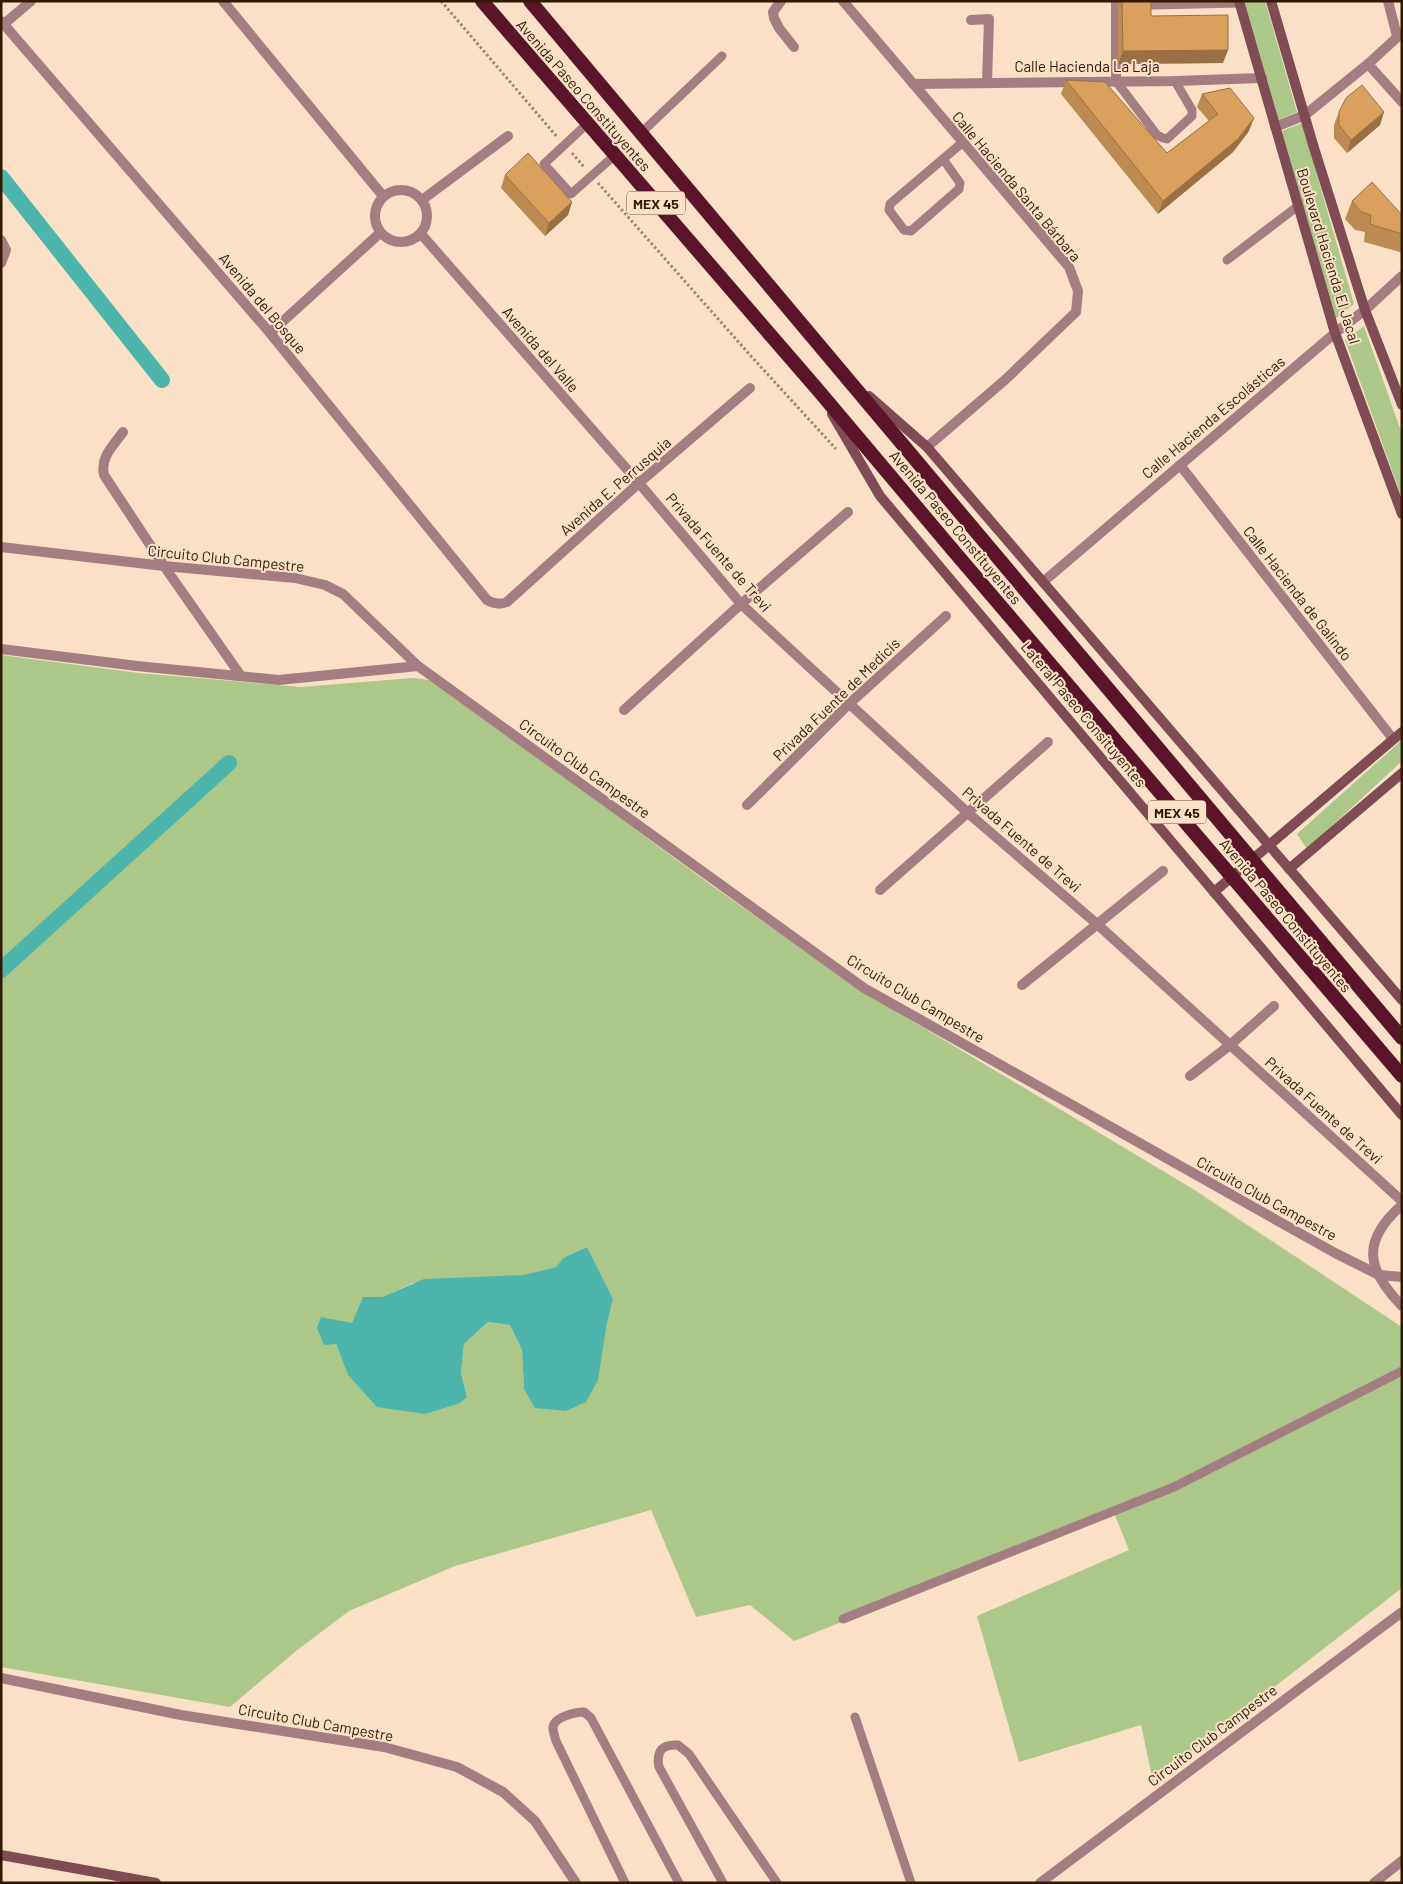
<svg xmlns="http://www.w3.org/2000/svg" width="1403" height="1884" font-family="Barlow,sans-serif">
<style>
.green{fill:#acc888;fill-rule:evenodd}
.water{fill:#4db5ac}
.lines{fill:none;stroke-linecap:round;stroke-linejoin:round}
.canal{stroke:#4db5ac;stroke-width:16}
.path{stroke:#a0886e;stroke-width:3;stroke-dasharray:2.5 2.5;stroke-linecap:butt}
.service{stroke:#a47d83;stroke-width:9}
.minor{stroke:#a47d83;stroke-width:10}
.secondary{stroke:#814b56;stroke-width:10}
.trunk{stroke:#5b142a;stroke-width:14}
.trunk-bridge{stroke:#5b142a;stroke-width:14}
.wall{fill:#bd8a51}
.shaded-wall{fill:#9a7042}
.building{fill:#dca05e;stroke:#9a7042}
.labels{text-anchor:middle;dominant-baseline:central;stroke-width:4;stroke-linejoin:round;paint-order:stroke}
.shield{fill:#f9e0c6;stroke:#6d553b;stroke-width:1}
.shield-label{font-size:14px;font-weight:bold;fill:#311a00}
.street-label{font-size:15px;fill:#311a00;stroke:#f9e0c6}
</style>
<rect width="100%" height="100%" fill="#f9e0c6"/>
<g class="green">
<polygon points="1244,1 1265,1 1297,112 1278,120"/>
<polygon points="1302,123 1354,304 1335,319 1282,131"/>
<polygon points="1364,326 1402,434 1402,498 1345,340"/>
<path d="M1,655L139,673L301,687L413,678L429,680L444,689L711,885L862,991L1193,1189L1402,1327V1588L1153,1781L1141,1725L1019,1762L977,1616L1129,1550L1114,1513L794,1641L750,1605L696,1617L651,1510L455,1566L349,1611L296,1651L230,1707L1,1667ZM587,1247L613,1299L606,1328L524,1389L522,1350L510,1325L488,1322L464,1344L461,1373L467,1397L348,1375L336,1344L352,1323L364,1297H382L413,1283L523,1275L556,1267L563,1258Z"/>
<polygon points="1402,740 1402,761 1307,849 1297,834"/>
</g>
<polygon class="water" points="587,1247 613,1299 606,1328 598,1380 586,1402 566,1411 535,1408 524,1389 522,1350 510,1325 488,1322 464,1344 461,1373 467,1397 460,1403 425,1414 377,1407 348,1375 336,1344 324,1345 317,1328 321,1317 352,1323 363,1297 382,1297 424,1279 523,1275 556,1267 563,1258"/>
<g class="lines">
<g class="canal">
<polyline points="1,177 162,380"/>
<polyline points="1,970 229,763"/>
</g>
<g class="path">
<polyline points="441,1 558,138"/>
<polyline points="572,153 584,167"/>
<polyline points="598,183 750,355 836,449"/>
</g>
<g class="service">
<polyline points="1152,5 1240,3"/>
<polyline points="1116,81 1157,135 1163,138 1167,139 1192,116 1192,110 1175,81"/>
<polyline points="588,123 544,164 571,194 615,155"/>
<polyline points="641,133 722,56"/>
<polyline points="943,159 960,183 959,189 911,231 904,230 889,210 890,204 963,142"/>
<polyline points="1227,260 1298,206"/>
<polyline points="843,1619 1174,1487 1402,1371"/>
<polyline points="855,1717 911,1883"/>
<path d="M625,1883L556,1741C555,1737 553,1732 553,1728C553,1717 576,1712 584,1712L591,1718L679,1883"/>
<path d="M723,1883L659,1767C656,1751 662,1744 678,1745L689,1754L777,1883"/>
</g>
<g class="minor">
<polyline points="223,1 383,196"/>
<polyline points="781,1 773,12 774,18 779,28 794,47"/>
<polyline points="843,1 1069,267 1078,291 1076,312 1006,379 927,447"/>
<polyline points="1116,1 1116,81"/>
<polyline points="1388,1 1397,36"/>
<polyline points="971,20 989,19 987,82"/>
<path d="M1,21L270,333L487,600C494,604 500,605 507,602L639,483L750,388"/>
<polyline points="4,24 31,1"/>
<polyline points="1368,64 1402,102"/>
<polyline points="913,84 1175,81 1262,78"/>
<polyline points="1275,127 1305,115 1368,64 1402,33"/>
<circle cx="401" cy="216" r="26"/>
<polyline points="422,200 508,136"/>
<polyline points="421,234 639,483 741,604 968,813 1097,924 1402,1201"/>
<polyline points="1,240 6,250 1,263"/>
<polyline points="270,333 380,233"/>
<path d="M123,432C113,446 100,457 104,475L164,566L241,676"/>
<polyline points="1180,465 1393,739"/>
<polyline points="1,547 164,566 295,578 325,585 343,594 418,666 864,988 1335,1253 1379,1275 1402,1277"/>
<polyline points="1043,582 1335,333 1365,310 1402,276"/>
<polyline points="1,649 137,666 279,680 418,666"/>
<polyline points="624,710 741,604 848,512"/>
<polyline points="747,805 850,703 946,616"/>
<polyline points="880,890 1048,742"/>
<polyline points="1022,985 1163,871"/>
<polyline points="1190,1076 1230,1045 1274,1006"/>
<path d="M1402,1205C1361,1241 1366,1269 1402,1306"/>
<polyline points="1,1678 181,1715 384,1747 457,1767 503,1792 535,1821 576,1883"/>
<polyline points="1040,1883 1402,1612"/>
<polyline points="1374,1883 1402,1861"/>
</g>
<g class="secondary">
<polyline points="1239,1 1335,333 1402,514"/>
<polyline points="1271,1 1314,148 1365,310 1402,405"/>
<polyline points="869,396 927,447 1402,1000"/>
<polyline points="832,414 880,496 1402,1115"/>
<polyline points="1289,869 1402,773"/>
<polyline points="1214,892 1402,732"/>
<polyline points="1,1855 156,1883"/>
</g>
<g class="trunk">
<polyline points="482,1 818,390 952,549"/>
<polyline points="530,1 972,527"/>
</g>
<g class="trunk-bridge">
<polyline points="972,527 1402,1038"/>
<polyline points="952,549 1402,1076"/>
</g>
</g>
<g class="wall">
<polygon points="1118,1 1151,1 1151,16 1223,63 1118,64"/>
<polygon points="1066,80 1167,153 1209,121 1197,107 1202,94 1249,131 1233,152 1158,214 1061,94"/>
<polygon points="1339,112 1380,125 1347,153 1334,138 1334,125"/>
<polygon points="505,175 572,202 568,215 545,236 501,188"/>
<polygon points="1352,201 1402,215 1402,251 1400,252 1364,242 1365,232 1355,230 1345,219"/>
</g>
<g class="shaded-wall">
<polygon points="1228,50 1223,63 1118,64 1123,51"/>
<polygon points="1384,112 1380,125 1347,153 1351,140"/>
<polygon points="1254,118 1249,131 1233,152 1158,214 1163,201"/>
<polygon points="572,202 568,215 545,236 549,223"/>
</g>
<g class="building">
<polygon points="1122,1 1151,1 1151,16 1228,15 1228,50 1123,51"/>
<polygon points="1066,80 1105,82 1167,153 1218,114 1202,94 1230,88 1254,118 1238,139 1163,201"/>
<polygon points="1362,85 1384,112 1351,140 1339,125 1339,112 1346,98"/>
<polygon points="528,153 572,202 549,223 505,175"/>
<polygon points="1372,182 1402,215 1402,234 1370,224 1371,215 1361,212 1352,201"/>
</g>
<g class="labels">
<g class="shield">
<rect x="627" y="191.5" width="58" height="23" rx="4"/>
<rect x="1148" y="800.5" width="58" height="23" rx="4"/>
</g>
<g class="shield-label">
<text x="656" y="203">MEX 45</text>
<text x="1177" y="812">MEX 45</text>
</g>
<g class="street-label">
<text x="1087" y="66">Calle Hacienda La Laja</text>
<text transform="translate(584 95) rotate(49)">Avenida Paseo Constituyentes</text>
<text transform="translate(1017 186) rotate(50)">Calle Hacienda Santa Bárbara</text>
<text transform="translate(1329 256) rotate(73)">Boulevard Hacienda El Jacal</text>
<text transform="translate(263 303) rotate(50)">Avenida del Bosque</text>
<text transform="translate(541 349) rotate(49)">Avenida del Valle</text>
<text transform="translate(1213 417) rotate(-40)">Calle Hacienda Escolásticas</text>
<text transform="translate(615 486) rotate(-41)">Avenida E. Perrusquia</text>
<text transform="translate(956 527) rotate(50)">Avenida Paseo Constituyentes</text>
<text transform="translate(719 552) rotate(49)">Privada Fuente de Trevi</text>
<text transform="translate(226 558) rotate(6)">Circuito Club Campestre</text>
<text transform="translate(1298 593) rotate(52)">Calle Hacienda de Galindo</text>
<text transform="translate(836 699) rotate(-44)">Privada Fuente de Medicis</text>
<text transform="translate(1084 714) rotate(50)">Lateral Paseo Consituyentes</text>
<text transform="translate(585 768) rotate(36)">Circuito Club Campestre</text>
<text transform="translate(1022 839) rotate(41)">Privada Fuente de Trevi</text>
<text transform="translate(1286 915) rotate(50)">Avenida Paseo Constituyentes</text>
<text transform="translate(916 998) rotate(31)">Circuito Club Campestre</text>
<text transform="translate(1324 1110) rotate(42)">Privada Fuente de Trevi</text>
<text transform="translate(1267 1198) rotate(29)">Circuito Club Campestre</text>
<text transform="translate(316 1722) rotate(10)">Circuito Club Campestre</text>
<text transform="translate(1212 1735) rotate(-37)">Circuito Club Campestre</text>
</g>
</g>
<rect width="1403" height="1884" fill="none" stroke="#311a00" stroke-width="5"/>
</svg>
